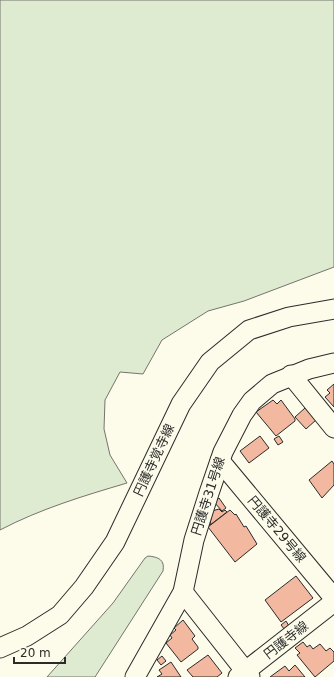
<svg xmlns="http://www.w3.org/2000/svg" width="334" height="677" font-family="'DejaVu Sans','Noto Sans JP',sans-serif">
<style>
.green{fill:#deebd1;stroke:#74746e}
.building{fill:#f2b8a0;stroke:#2b2b2b}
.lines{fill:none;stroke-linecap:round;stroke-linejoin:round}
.minor-casing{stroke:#2b2b2b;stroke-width:21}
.minor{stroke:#fdfbea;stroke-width:19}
.labels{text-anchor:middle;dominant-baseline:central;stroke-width:3;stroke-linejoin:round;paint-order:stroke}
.street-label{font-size:13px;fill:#2b2b2b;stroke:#fdfbea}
</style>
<rect width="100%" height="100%" fill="#fdfbea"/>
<g class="green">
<path d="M0,0H334V267L244,301L208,311L162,340L143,374L120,372L105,400L104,429L110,455L127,483C83,496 40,509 0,530Z"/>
<path d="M148,556C159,557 165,560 163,571L95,677H47L113,603L145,558Z"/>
</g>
<g class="building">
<polygon points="334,384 334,407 325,397 330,393 327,390"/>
<polygon points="273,400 277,404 281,400 295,419 295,421 276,436 256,412"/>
<polygon points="305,408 316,420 306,429 295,417"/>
<polygon points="260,436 269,448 249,463 240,451"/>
<polygon points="279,436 283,442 278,445 274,439"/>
<polygon points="332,461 334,464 334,485 322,498 309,480"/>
<polygon points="219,498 226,508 222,511 214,502"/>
<polygon points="219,509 222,512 225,510 227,512 210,525 212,511"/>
<polygon points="230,510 235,515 236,514 244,527 246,526 257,544 235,562 208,527"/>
<polygon points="296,576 313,598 281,622 265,600"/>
<polygon points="183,620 195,636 192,639 198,647 198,649 181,662 166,643 172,638 170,635 176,630 174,628"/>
<polygon points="286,621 289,626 285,630 281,625"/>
<polygon points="303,642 307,647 310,645 313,649 320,644 326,651 330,648 334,652 334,661 315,677 297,655 300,653 295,648"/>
<polygon points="208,655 222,673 217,677 193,677 187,670"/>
<polygon points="162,656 166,661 161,665 157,660"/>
<polygon points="171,662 181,677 157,677 162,674 159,670"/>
<polygon points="295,665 305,677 270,677 285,666 289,671"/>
</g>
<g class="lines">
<defs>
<g id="minor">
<polyline points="291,375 334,428"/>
<polyline points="220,461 334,598"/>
<polyline points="183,592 250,677"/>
<polyline points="0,648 27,636 60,615 84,587 115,542 181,404 210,362 249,330 289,317 334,309"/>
<polyline points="135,677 183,592 194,540 209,493 223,452 242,415 252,401 272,384 309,369 334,363"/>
<polyline points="238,677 334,602"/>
</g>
</defs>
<use href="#minor" class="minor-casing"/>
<use href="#minor" class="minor"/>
</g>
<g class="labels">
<g class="street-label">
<text transform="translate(154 460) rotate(-65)">円護寺覚寺線</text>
<text transform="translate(208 496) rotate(-72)">円護寺31号線</text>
<text transform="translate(277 529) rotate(50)">円護寺29号線</text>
<text transform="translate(286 640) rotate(-38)">円護寺線</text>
</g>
</g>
<path d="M14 657v6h51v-6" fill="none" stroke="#2b2b2b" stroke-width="2"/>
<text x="20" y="657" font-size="12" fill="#2b2b2b" stroke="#fdfbea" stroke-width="3" paint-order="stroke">20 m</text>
</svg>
